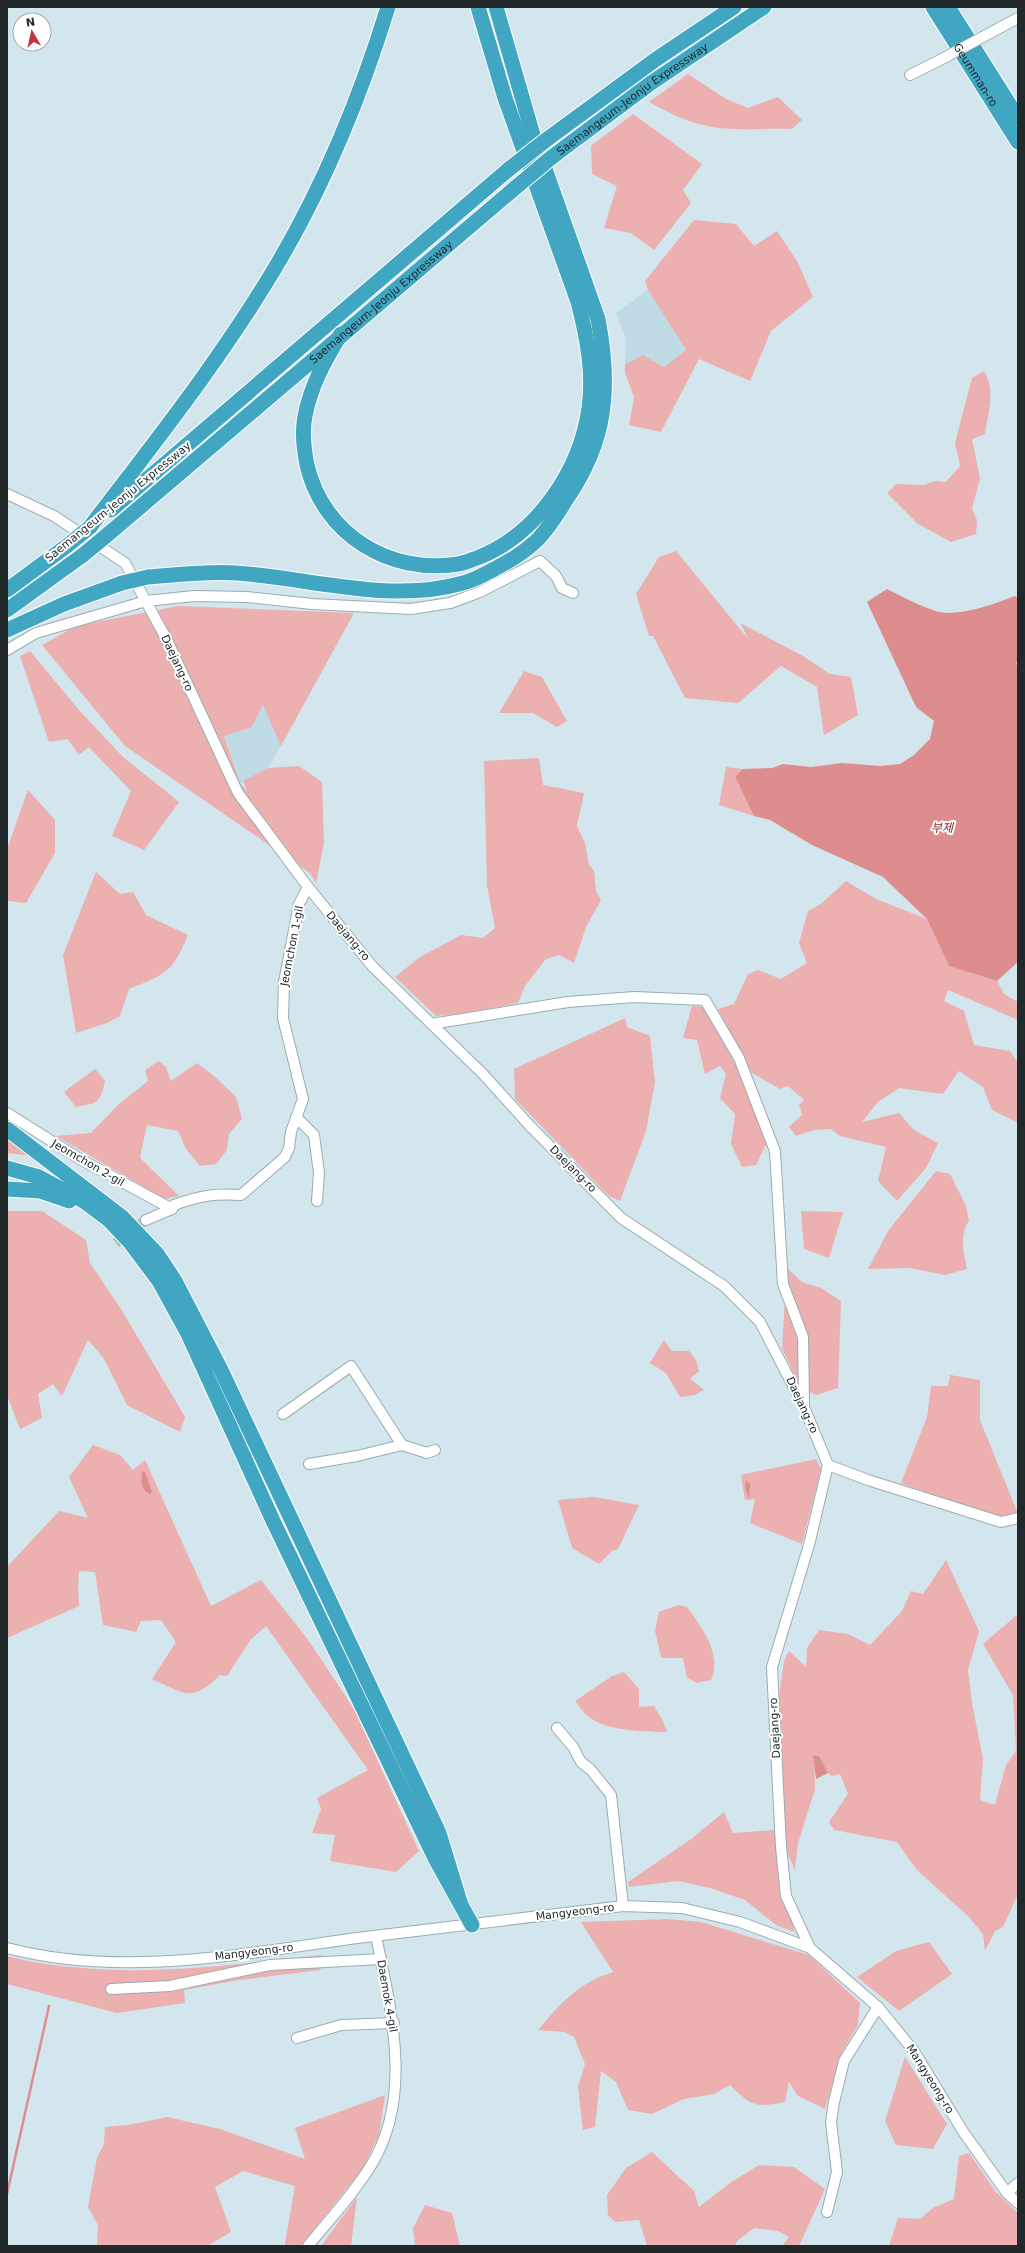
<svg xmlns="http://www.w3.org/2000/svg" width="1025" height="2253" font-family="'DejaVu Sans','Noto Sans KR',sans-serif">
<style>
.built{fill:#bfdbe4}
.green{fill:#ecb0b0}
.water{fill:#de8d8e}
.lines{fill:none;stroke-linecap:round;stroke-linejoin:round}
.stream{stroke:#de8d8e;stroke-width:2.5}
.minor-tunnel{stroke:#afc0c6;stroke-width:10;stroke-dasharray:10 5;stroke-linecap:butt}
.minor-casing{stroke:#99acb2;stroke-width:12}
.highway-casing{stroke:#fff;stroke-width:17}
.minor{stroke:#fff;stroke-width:10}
.highway{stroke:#41a6c2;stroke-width:15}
.minor-bridge-casing{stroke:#99acb2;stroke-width:12;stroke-linecap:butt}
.highway-bridge-casing{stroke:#fff;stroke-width:17;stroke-linecap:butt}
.minor-bridge{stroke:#fff;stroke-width:10}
.highway-bridge{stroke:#41a6c2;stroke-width:15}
.labels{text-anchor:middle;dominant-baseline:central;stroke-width:4;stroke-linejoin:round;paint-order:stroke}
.street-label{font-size:11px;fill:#21292b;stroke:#fff}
.water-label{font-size:12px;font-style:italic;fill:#82232d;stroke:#fff}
</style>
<rect width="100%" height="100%" fill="#d3e6ed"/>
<g class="built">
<polygon points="648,290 686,350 664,367 643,355 625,364 626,339 616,313"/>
<polygon points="263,705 281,746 268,768 240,783 224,736 252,727"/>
</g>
<g class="green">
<path d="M688,74L726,99L748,108L778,97L802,120L792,129C763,128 731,132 703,125C684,121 666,111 649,102Z"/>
<polygon points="633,114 702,164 683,190 691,203 654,250 631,233 604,228 617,186 592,174 591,146"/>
<polygon points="694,220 736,224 754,246 777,231 797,261 813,297 771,331 750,381 699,359 661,432 629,425 634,397 625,373 625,364 643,355 664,367 686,350 648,290 645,281"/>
<path d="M984,371C996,390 988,413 985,434L972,439L980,478L972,509L977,520L976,534L951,542L918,524L887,493L896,484L924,485L936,481L946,482L960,466L955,443L972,378Z"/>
<polygon points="676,551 749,640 740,623 803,656 830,674 851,677 858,715 824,735 817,687 781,666 738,703 685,698 653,636 649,636 636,594 659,557"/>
<polygon points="178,606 354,613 281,746 263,705 252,727 224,736 240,783 247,791 243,781 268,768 299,766 322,782 324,843 316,883 310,873 125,746 42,645 76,626"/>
<polygon points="30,651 79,710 123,757 179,802 144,850 112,836 131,791 89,747 79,755 68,739 49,742 20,656"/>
<polygon points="524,671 542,677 567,721 557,727 533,713 499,713"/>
<polygon points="539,758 543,785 584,793 577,826 585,843 589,865 594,871 596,891 601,900 586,927 574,963 559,955 546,959 525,986 518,1003 460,1014 436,1016 395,977 420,957 461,935 483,938 495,928 487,886 484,761"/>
<polygon points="726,767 743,769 735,777 754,816 719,805"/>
<polygon points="28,790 55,820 55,853 26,903 7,901 7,849"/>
<path d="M96,872L120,894L133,892L146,915L188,935C172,973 166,974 129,989L120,1016L107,1023L76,1033L63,955Z"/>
<polygon points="846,881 876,899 927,919 949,966 997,981 1004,994 1018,1002 1018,1020 948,990 944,1001 964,1011 974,1045 1010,1051 1018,1063 1017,1122 992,1110 983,1087 959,1071 943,1094 899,1088 878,1102 862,1122 899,1113 914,1130 938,1143 926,1168 897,1201 878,1181 886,1147 840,1136 831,1129 814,1130 796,1136 789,1127 802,1115 799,1105 804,1100 788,1086 780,1089 752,1073 718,1009 734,1004 748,974 758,970 781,979 807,963 799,943 808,911 821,904"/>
<polygon points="692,1006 705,1007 735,1064 767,1142 756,1165 742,1167 731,1144 735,1114 720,1098 726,1074 720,1066 705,1074 697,1040 683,1038"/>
<polygon points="625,1018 627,1027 650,1036 655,1082 646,1131 620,1201 609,1196 515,1099 514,1069"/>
<polygon points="159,1061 166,1067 171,1081 197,1063 214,1076 236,1097 242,1119 229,1134 227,1150 216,1164 200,1166 186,1149 178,1131 147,1125 140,1158 179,1196 165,1199 56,1136 91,1133 118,1105 148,1081 145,1070"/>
<path d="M95,1069L105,1081C100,1103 98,1103 76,1107L64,1092Z"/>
<polygon points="7,1139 32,1156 7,1153"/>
<path d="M936,1171L950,1174L966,1206L969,1221C959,1233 964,1255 967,1269L945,1275L910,1268L868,1269L888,1231Z"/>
<polygon points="7,1211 42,1211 86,1240 90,1263 121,1309 185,1417 180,1432 127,1405 103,1357 88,1340 62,1396 53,1384 38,1394 42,1418 20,1429 7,1395"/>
<polygon points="801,1211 843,1212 829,1258 804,1249"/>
<polygon points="787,1268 802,1282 821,1288 841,1301 838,1388 816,1395 800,1387 782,1348"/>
<polygon points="664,1340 672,1351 689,1351 696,1360 699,1371 690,1379 704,1390 695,1395 680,1397 666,1373 650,1363"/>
<polygon points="950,1375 980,1380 980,1420 1018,1514 992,1517 901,1483 927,1417 931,1386 948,1386"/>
<path d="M93,1445L120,1455L133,1470L145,1460L211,1606L261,1580L309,1641L354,1709L419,1851L396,1872L330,1861L335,1835L312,1833L321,1809L317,1798L368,1770L266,1626L251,1639L227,1676L220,1675C192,1703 185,1694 152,1679L176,1642L161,1620L141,1621L136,1632L103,1625L95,1572L79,1571L78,1587L79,1606L7,1638V1567L59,1511L88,1518L69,1477Z"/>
<polygon points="816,1459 821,1469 802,1544 750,1523 755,1499 745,1500 741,1475"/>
<polygon points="594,1497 639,1505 618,1549 612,1551 599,1564 572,1548 558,1500"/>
<polygon points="946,1560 979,1631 968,1670 972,1703 983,1759 980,1800 995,1805 1006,1765 1016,1751 1013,1695 983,1644 1018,1614 1018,1894 1003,1927 995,1931 985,1951 983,1934 968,1916 917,1870 897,1842 834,1830 829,1822 848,1794 840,1774 832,1776 828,1773 819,1756 814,1755 815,1789 798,1843 795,1870 786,1850 781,1747 777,1711 784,1661 789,1651 806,1667 807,1648 819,1630 848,1634 870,1645 902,1611 911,1591 923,1594"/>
<path d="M678,1605L687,1607C701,1626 723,1655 711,1680L697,1683L687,1678L683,1658H661L655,1631L659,1612Z"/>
<path d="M624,1672L639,1689V1707L654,1706L663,1721L667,1732C645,1732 609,1731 590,1718C584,1714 580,1707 575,1701L612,1676Z"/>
<polygon points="724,1812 733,1833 775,1830 794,1932 776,1925 745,1900 710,1888 678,1881 629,1887 628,1882 691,1839"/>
<path d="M668,1919L701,1922L809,1955L860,2003L858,2025L842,2052L825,2109L798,2096L789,2082L785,2102C755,2108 752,2106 730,2085L714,2094L684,2099L652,2114L628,2110L616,2082L601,2071L595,2127L583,2130L578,2087L585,2064L574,2037L564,2032L538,2030C561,2003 578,1983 613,1972L581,1922Z"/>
<polygon points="929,1942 952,1974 899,2011 857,1977 896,1951"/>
<path d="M322,1955L320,1970L239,1980L184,1990L185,2003L117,2013L7,1984V1956C29,1962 50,1965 73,1967C156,1976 238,1964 322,1955Z"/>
<polygon points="905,2057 947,2124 933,2149 896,2145 885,2121"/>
<polygon points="385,2095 379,2135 363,2168 301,2246 286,2246 285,2243 295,2186 243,2171 215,2187 231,2232 207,2246 97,2246 98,2225 88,2207 97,2158 104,2144 105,2127 128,2125 167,2117 220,2129 305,2159 295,2128"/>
<polygon points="652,2152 694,2191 699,2207 730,2183 759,2165 794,2167 825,2189 799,2246 782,2246 789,2237 778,2231 754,2228 737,2241 735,2246 647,2246 639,2220 615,2222 608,2215 607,2195 626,2168"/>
<polygon points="969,2153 996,2192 1018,2213 1018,2246 889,2246 898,2218 920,2219 933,2208 954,2199 959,2156"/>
<polygon points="357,2197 351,2246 321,2246"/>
<polygon points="425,2205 452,2213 460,2246 415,2246 413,2228"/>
</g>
<g class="water">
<path d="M887,589C901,596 933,613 947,613C970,613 994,604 1015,596L1018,598V660L1016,664L1018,666V962L997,981L949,966L927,919L883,877L812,845L770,820L754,816L735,777L743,769L772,768L783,764L811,767L842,763L880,766L900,764L914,755L930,739L934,721L916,707L867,602Z"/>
<path d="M142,1471L145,1472L152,1492L150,1494C140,1489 141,1482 142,1471Z"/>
<polygon points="746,1480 750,1484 749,1499 745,1486"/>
<polygon points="813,1755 819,1756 828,1773 816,1779"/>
</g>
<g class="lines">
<polyline class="stream" points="7,2194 49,2006"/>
<polyline class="minor-tunnel" points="116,1243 146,1220"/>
<defs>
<g id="minor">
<polyline points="990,33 1018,18"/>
<polyline points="910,75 942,59"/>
<polyline points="7,494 54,516 125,563 167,640 238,793 308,887 373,967 483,1074 530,1126 621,1218 724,1286 760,1322 804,1407 828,1465 809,1545 772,1667 781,1847 786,1896 810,1948"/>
<polyline points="7,650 36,633 146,601 194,596 247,597 312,604 411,609 450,603 480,592 540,561 556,576 562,588 573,593"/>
<polyline points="431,1024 568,1002 634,997 705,1000 739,1058 775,1151 783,1284 803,1337 804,1404"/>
<polyline points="7,1113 80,1159 172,1209"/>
<polyline points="296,1117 314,1135 319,1173 317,1201"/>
<path d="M146,1220L172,1209L174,1205C199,1196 214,1193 241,1195L285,1157L289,1148L291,1132L303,1099L283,1018L284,982L299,904L308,887"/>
<polyline points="283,1414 351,1366 402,1445 427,1453 435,1450"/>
<polyline points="309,1464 357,1456 402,1445"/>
<polyline points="828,1465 868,1480 1001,1522 1018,1518"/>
<polyline points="557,1728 573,1747 581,1762 591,1770 611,1795 623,1906"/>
<path d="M7,1948C121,1978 242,1954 357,1938C445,1927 534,1917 623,1906L682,1908L740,1922L810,1948L878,2007L914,2051L964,2133L1007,2193L1018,2203"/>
<polyline points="111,1989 170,1986 270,1965 381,1959"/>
<polyline points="297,2038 341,2025 394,2023"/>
<polyline points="1007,2193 1018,2183"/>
<polyline points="827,2212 837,2172 831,2122 834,2102 844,2061 878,2007"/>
<path d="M308,2246C329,2220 352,2196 370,2167C414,2098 391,2010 376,1936"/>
</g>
<g id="highway">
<path id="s1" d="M933,7L1018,142"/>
<polyline points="948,7 1018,118"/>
<polyline points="546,140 655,60 734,7"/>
<path id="s2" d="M552,157L651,83L764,7"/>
<path d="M341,334C325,360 311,385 305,416C302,431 304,450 307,465C323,534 389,575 458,564C464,563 471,560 477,558C537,535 580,471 589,408C594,372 587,337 578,302L505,98L478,7"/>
<polyline points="111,510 509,169"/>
<path d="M90,527C154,443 221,359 275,268C324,186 360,98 388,7"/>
<path id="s3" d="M106,536L515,188"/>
<path d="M148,577C177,575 207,571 236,573C310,578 390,604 463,583C475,580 487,573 498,567C512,560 524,552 535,542C548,530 557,514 566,500C607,441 611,387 598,319L533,135L496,7"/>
<polyline points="7,590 68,545"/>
<polyline points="7,610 83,555"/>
<polyline points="7,630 64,604 122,583"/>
<polyline points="7,1129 122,1217 158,1255 175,1281 221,1370 439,1833 460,1902"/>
<polyline points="7,1168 39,1177 85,1202 109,1220 129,1241 159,1281 188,1334 274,1523 435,1858 472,1925"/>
<polyline points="7,1189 40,1191 69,1201"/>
</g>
</defs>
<use href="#minor" class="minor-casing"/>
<use href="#highway" class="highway-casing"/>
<use href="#minor" class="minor"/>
<use href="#highway" class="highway"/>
<defs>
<polyline id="minor-bridge" points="942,59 990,33"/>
<g id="highway-bridge">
<polyline points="509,169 546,140"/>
<polyline points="515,188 552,157"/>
<polyline points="68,545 90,527"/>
<polyline points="83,555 106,536"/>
<polyline points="122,583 148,577"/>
</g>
</defs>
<use href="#minor-bridge" class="minor-bridge-casing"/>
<use href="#highway-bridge" class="highway-bridge-casing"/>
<use href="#minor-bridge" class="minor-bridge"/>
<use href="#highway-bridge" class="highway-bridge"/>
</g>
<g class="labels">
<g class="street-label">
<text stroke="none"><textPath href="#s1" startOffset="80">Geumman-ro</textPath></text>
<text stroke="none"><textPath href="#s2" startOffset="99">Saemangeum-Jeonju Expressway</textPath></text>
<text stroke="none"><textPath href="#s3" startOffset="361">Saemangeum-Jeonju Expressway</textPath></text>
<text transform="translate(118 502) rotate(-39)">Saemangeum-Jeonju Expressway</text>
<text transform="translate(177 663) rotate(65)">Daejang-ro</text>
<text transform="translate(348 936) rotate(50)">Daejang-ro</text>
<text transform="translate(292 946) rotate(-79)">Jeomchon 1-gil</text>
<text transform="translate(88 1163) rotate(30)">Jeomchon 2-gil</text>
<text transform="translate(573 1169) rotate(45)">Daejang-ro</text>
<text transform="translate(802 1405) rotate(65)">Daejang-ro</text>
<text transform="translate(775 1728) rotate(-93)">Daejang-ro</text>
<text transform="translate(575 1912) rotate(-7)">Mangyeong-ro</text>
<text transform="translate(254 1952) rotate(-7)">Mangyeong-ro</text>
<text transform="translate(387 1996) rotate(80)">Daemok 4-gil</text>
<text transform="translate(930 2079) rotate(58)">Mangyeong-ro</text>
</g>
<g class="water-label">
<text x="942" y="828">부제</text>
</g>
</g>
<rect width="1025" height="2253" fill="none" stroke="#21292b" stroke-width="16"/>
<g transform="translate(32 32) rotate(351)"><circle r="19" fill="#ffffff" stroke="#a6a9aa"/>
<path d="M0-3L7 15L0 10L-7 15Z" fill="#c23244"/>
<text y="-6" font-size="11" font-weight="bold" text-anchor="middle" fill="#21292b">N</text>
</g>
</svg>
